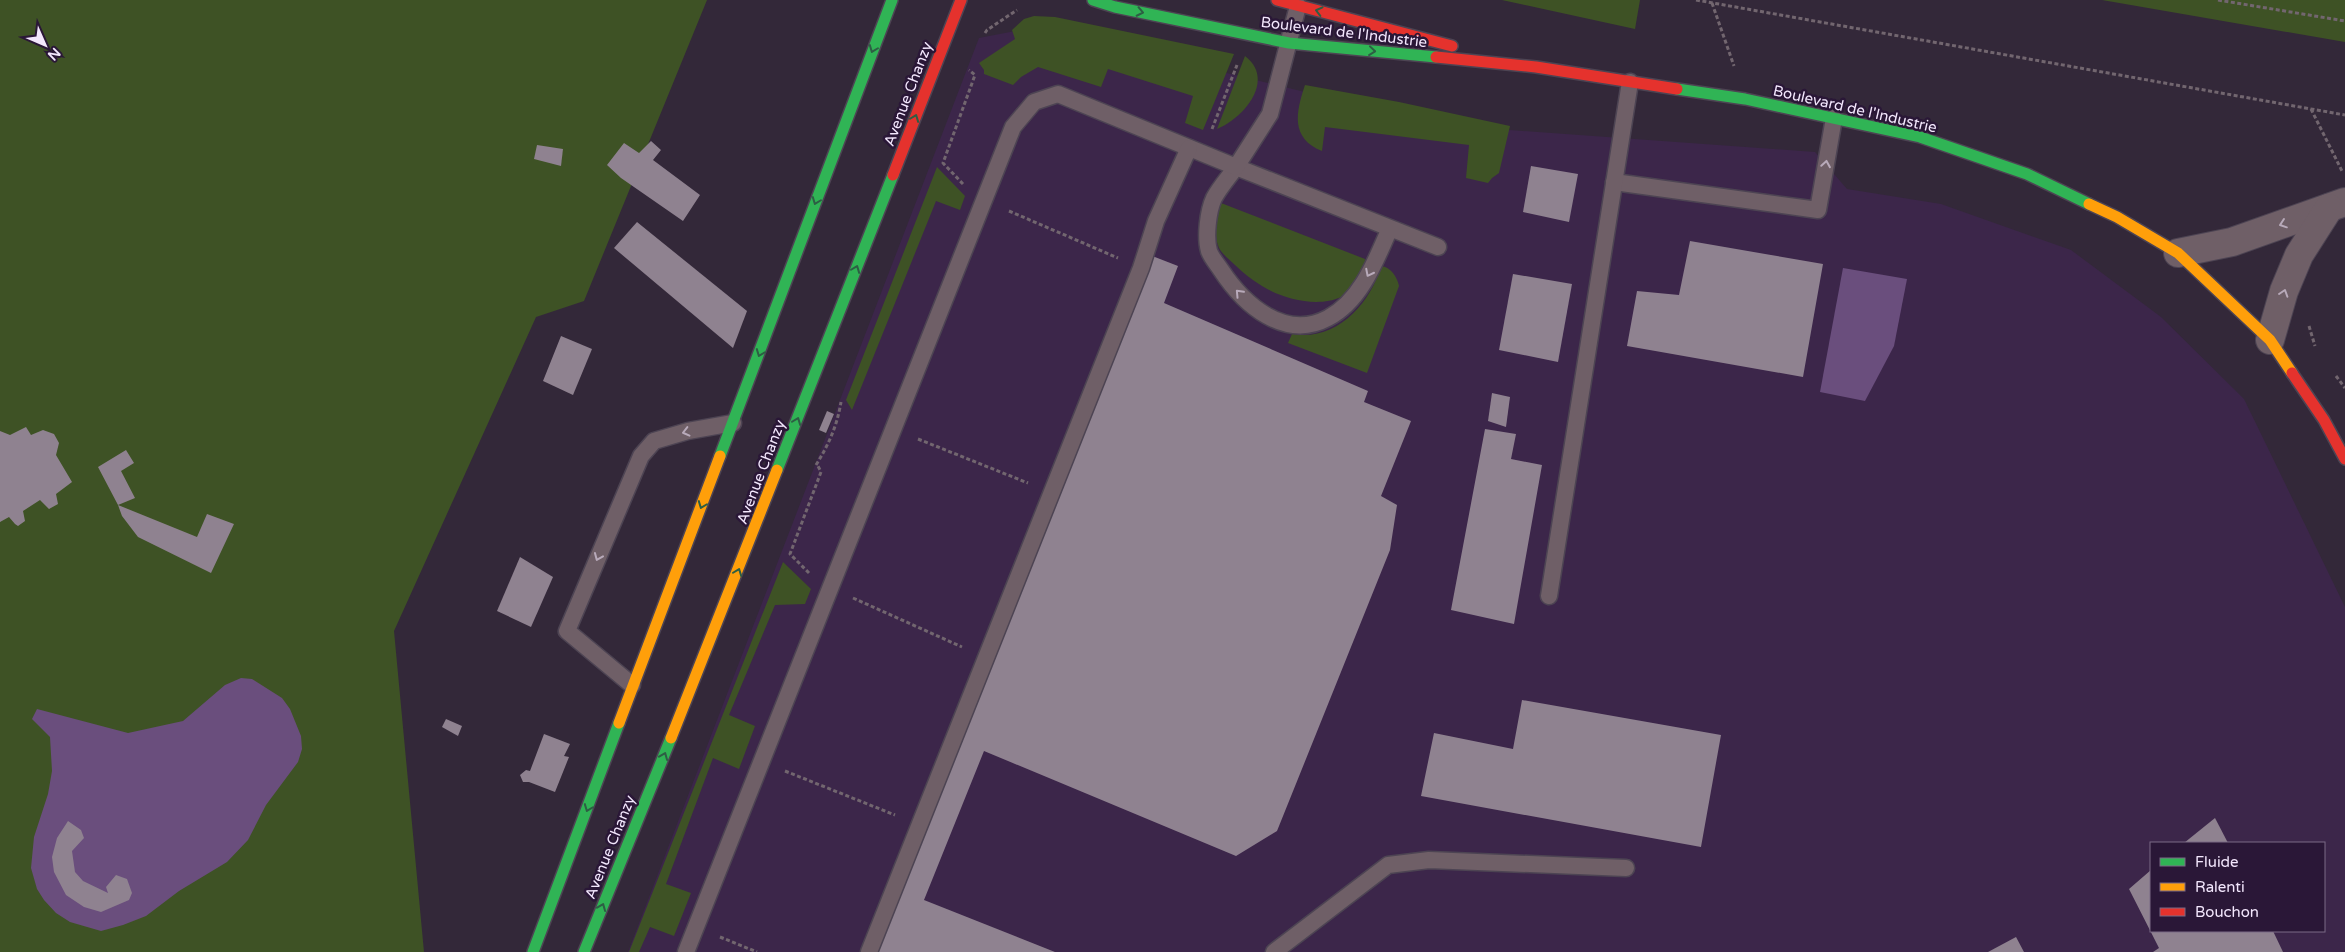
<svg xmlns="http://www.w3.org/2000/svg" width="2345" height="952" font-family="'Varela Round',sans-serif">
<style>
.built{fill:#3c264a;fill-rule:evenodd}
.green{fill:#3e5225}
.water{fill:#6a4e7d}
.building{fill:#8f8290}
.lines{fill:none;stroke-linecap:round;stroke-linejoin:round}
.lane-casing{stroke:#4d4453;stroke-width:19}
.street-casing{stroke:#4d4453;stroke-width:30}
.fast-casing{stroke:#4d4453;stroke-width:14}
.slow-casing{stroke:#4d4453;stroke-width:14}
.jam-casing{stroke:#4d4453;stroke-width:14}
.path{stroke:#72666f;stroke-width:3;stroke-dasharray:4 2.5;stroke-linecap:butt}
.lane{stroke:#6f5f67;stroke-width:16}
.street{stroke:#6f5f67;stroke-width:28}
.fast{stroke:#30b455;stroke-width:11}
.slow{stroke:#ff9f0a;stroke-width:11}
.jam{stroke:#e5322d;stroke-width:11}
.oneway{stroke:#2d5e44}
.oneway2{stroke:#b8aaba}
.labels{text-anchor:middle;dominant-baseline:central;stroke-width:5;stroke-linejoin:round;paint-order:stroke}
.street-label{font-size:15px;fill:#f3e7fd;stroke:#2a1737}
</style>
<rect width="100%" height="100%" fill="#332839"/>
<path class="built" d="M1037,27L1441,125L1815,152L1847,189L1941,204L2071,250L2161,317L2244,399L2345,607V952H628L979,38ZM2151,843H2324V931H2151Z"/>
<g class="green">
<polygon points="0,0 707,0 584,301 536,317 394,631 424,952 0,952"/>
<polygon points="1502,0 1640,0 1635,29"/>
<polygon points="2102,0 2345,0 2345,42"/>
<polygon points="1034,16 1055,17 1234,54 1203,130 1185,123 1193,96 1108,69 1101,87 1038,67 1021,77 1013,85 984,74 984,70 979,63 1015,39 1012,30 1024,19"/>
<path d="M1245,56C1276,80 1244,118 1217,129Z"/>
<path d="M1305,85L1399,102L1510,126L1499,173L1492,178L1488,183L1466,178L1469,145L1325,127L1322,151C1290,138 1296,112 1305,85Z"/>
<polygon points="937,167 965,196 960,210 936,201 852,410 846,400"/>
<path d="M1221,203L1365,259C1365,268 1363,273 1359,281C1340,313 1289,303 1262,286C1252,280 1243,273 1235,265C1230,260 1222,254 1219,248C1213,234 1216,217 1221,203Z"/>
<path d="M1381,266C1391,267 1397,277 1399,286L1367,373L1288,343L1292,334C1335,342 1370,305 1381,266Z"/>
<polygon points="783,562 811,589 805,604 775,605 729,715 755,726 739,769 713,758 666,884 691,893 674,936 650,927 639,952 629,952"/>
</g>
<g class="water">
<polygon points="1843,268 1907,279 1894,346 1865,401 1820,392"/>
<polygon points="241,678 252,679 282,698 290,709 301,736 302,749 298,762 266,805 248,840 227,862 179,891 146,916 123,925 101,931 70,922 56,913 44,900 37,889 31,868 34,837 48,794 52,771 50,737 32,719 37,709 128,733 183,721 225,685"/>
</g>
<g class="building">
<polygon points="651,141 661,150 653,160 700,195 683,221 621,178 607,165 624,143 639,153"/>
<polygon points="537,145 563,149 561,166 534,159"/>
<polygon points="1531,166 1578,174 1569,222 1523,212"/>
<polygon points="637,222 747,311 733,348 614,248"/>
<polygon points="1690,241 1823,264 1803,377 1627,346 1637,291 1679,295"/>
<polygon points="1142,252 1178,266 1164,303 1368,391 1364,402 1411,421 1381,496 1397,505 1390,550 1277,831 1236,856 984,751 924,900 1055,952 862,952"/>
<polygon points="1513,274 1572,284 1558,362 1499,350"/>
<polygon points="561,336 592,349 573,395 543,381"/>
<polygon points="1492,393 1510,397 1506,427 1488,421"/>
<polygon points="827,411 834,414 826,433 819,430"/>
<polygon points="26,427 31,435 43,430 54,434 59,443 56,455 72,482 56,494 58,504 49,509 40,500 23,511 25,521 18,526 15,524 9,517 0,522 0,431 10,435"/>
<polygon points="1485,429 1516,434 1511,459 1542,465 1514,624 1451,610"/>
<polygon points="126,450 134,463 121,471 135,498 118,505 98,467"/>
<polygon points="118,505 197,537 207,514 234,524 211,573 138,537 122,516"/>
<polygon points="520,557 553,577 531,627 497,611"/>
<polygon points="1522,700 1721,735 1701,847 1421,796 1434,733 1513,749"/>
<polygon points="446,719 462,726 458,736 442,727"/>
<polygon points="544,734 570,744 564,756 569,757 555,792 529,782 523,782 520,775 526,770 530,771"/>
<polygon points="2215,818 2228,843 2184,843"/>
<polygon points="68,821 81,830 84,838 72,851 75,872 83,881 108,893 106,887 116,875 127,879 132,893 129,900 101,912 84,907 66,895 54,872 52,857 57,838"/>
<polygon points="2151,870 2151,931 2273,931 2283,952 2153,952 2159,948 2129,889"/>
<polygon points="2016,937 2024,952 1988,952"/>
</g>
<g class="lines">
<defs>
<g id="lane">
<polyline points="1614,182 1818,210 1834,118"/>
<path d="M1390,228C1376,260 1361,301 1328,318C1285,341 1244,305 1221,270C1217,264 1211,257 1209,251C1205,237 1208,211 1214,198C1220,187 1229,177 1236,167L1438,247"/>
<polyline points="1549,596 1630,82"/>
<polyline points="632,685 567,631 641,456 654,441 688,431 733,423"/>
<polyline points="686,952 1013,127 1034,102 1058,94 1236,167 1270,114 1298,6"/>
<polyline points="869,952 1141,268 1156,221 1189,148"/>
<polyline points="1274,952 1388,865 1429,860 1626,868"/>
</g>
<g id="street">
<polyline points="2178,253 2232,242 2345,202"/>
<polyline points="2270,340 2284,291 2299,255 2329,208"/>
</g>
<g id="fast">
<polyline points="1093,0 1115,7 1289,43 1436,57"/>
<polyline points="1677,89 1745,99 1920,137 2027,174 2089,204"/>
<polyline points="720,456 892,0"/>
<polyline points="777,470 893,175"/>
<polyline points="533,952 619,723"/>
<polyline points="584,952 671,738"/>
</g>
<g id="slow">
<polyline points="2089,204 2117,217 2178,253 2270,340 2292,373"/>
<polyline points="619,723 720,456"/>
<polyline points="671,738 777,470"/>
</g>
<g id="jam">
<polyline points="1277,0 1452,46"/>
<polyline points="1436,57 1536,67 1677,89"/>
<polyline points="893,175 961,0"/>
<polyline points="2292,373 2324,420 2345,459"/>
</g>
</defs>
<use href="#lane" class="lane-casing"/>
<use href="#street" class="street-casing"/>
<use href="#fast" class="fast-casing"/>
<use href="#slow" class="slow-casing"/>
<use href="#jam" class="jam-casing"/>
<g class="path">
<polyline points="1696,0 2345,115"/>
<polyline points="2218,0 2345,21"/>
<polyline points="1712,3 1734,66"/>
<polyline points="985,33 987,30 1017,10"/>
<polyline points="2311,109 2342,171"/>
<polyline points="1212,129 1237,65"/>
<polyline points="963,184 943,163 975,75 969,70"/>
<polyline points="1009,211 1118,258"/>
<polyline points="2309,326 2315,346"/>
<polyline points="2336,376 2345,388"/>
<polyline points="918,439 1028,483"/>
<path d="M816,465C829,444 837,426 841,402"/>
<polyline points="809,573 790,554 821,472 817,464"/>
<polyline points="853,598 962,647"/>
<polyline points="785,771 895,815"/>
<polyline points="720,937 757,952"/>
</g>
<use href="#lane" class="lane"/>
<use href="#street" class="street"/>
<use href="#fast" class="fast"/>
<use href="#slow" class="slow"/>
<use href="#jam" class="jam"/>
</g>
<defs><path id="oneway-chevron" d="M-2-3.5L2.5 0L-2 3.5" fill="none" stroke-width="1.6" stroke-linecap="round" stroke-linejoin="round" transform="scale(1.25)"/></defs>
<g class="oneway">
<use href="#oneway-chevron" transform="translate(1319 11) rotate(-166)"/>
<use href="#oneway-chevron" transform="translate(1140 12) rotate(12)"/>
<use href="#oneway-chevron" transform="translate(873 49) rotate(111)"/>
<use href="#oneway-chevron" transform="translate(1372 51) rotate(6)"/>
<use href="#oneway-chevron" transform="translate(915 118) rotate(-69)"/>
<use href="#oneway-chevron" transform="translate(816 201) rotate(111)"/>
<use href="#oneway-chevron" transform="translate(856 269) rotate(-69)"/>
<use href="#oneway-chevron" transform="translate(760 353) rotate(111)"/>
<use href="#oneway-chevron" transform="translate(797 421) rotate(-69)"/>
<use href="#oneway-chevron" transform="translate(702 505) rotate(111)"/>
<use href="#oneway-chevron" transform="translate(738 572) rotate(-69)"/>
<use href="#oneway-chevron" transform="translate(664 756) rotate(-68)"/>
<use href="#oneway-chevron" transform="translate(588 808) rotate(111)"/>
<use href="#oneway-chevron" transform="translate(602 907) rotate(-68)"/>
</g>
<g class="oneway2">
<use href="#oneway-chevron" transform="translate(1826 164) rotate(-81)"/>
<use href="#oneway-chevron" transform="translate(2283 224) rotate(161)"/>
<use href="#oneway-chevron" transform="translate(1369 273) rotate(117)"/>
<use href="#oneway-chevron" transform="translate(1239 293) rotate(-133)"/>
<use href="#oneway-chevron" transform="translate(2284 293) rotate(-72)"/>
<use href="#oneway-chevron" transform="translate(686 432) rotate(166)"/>
<use href="#oneway-chevron" transform="translate(598 557) rotate(113)"/>
</g>
<g class="labels">
<g class="street-label">
<text transform="translate(1344 32) rotate(7)">Boulevard de l'Industrie</text>
<text transform="translate(908 94) rotate(-69)">Avenue Chanzy</text>
<text transform="translate(1855 109) rotate(13)">Boulevard de l'Industrie</text>
<text transform="translate(761 472) rotate(-69)">Avenue Chanzy</text>
<text transform="translate(610 847) rotate(-68)">Avenue Chanzy</text>
</g>
</g>
<rect x="2150" y="842" width="175" height="90" fill="#2a1737" stroke="#7a6a86"/>
<rect x="2160" y="858" width="25" height="8" fill="#30b455" stroke="#7a6a86"/>
<text x="2195" y="867" font-size="15" fill="#f3e7fd">Fluide</text>
<rect x="2160" y="883" width="25" height="8" fill="#ff9f0a" stroke="#7a6a86"/>
<text x="2195" y="892" font-size="15" fill="#f3e7fd">Ralenti</text>
<rect x="2160" y="908" width="25" height="8" fill="#e5322d" stroke="#7a6a86"/>
<text x="2195" y="917" font-size="15" fill="#f3e7fd">Bouchon</text>
<g transform="translate(45 45) rotate(135)" stroke="#2a1737" stroke-width="4" paint-order="stroke">
<path d="M0-4L9 19L0 12L-9 19Z" fill="#f3e7fd"/>
<text y="-8" font-size="14" font-weight="bold" text-anchor="middle" fill="#f3e7fd">N</text>
</g>
</svg>
